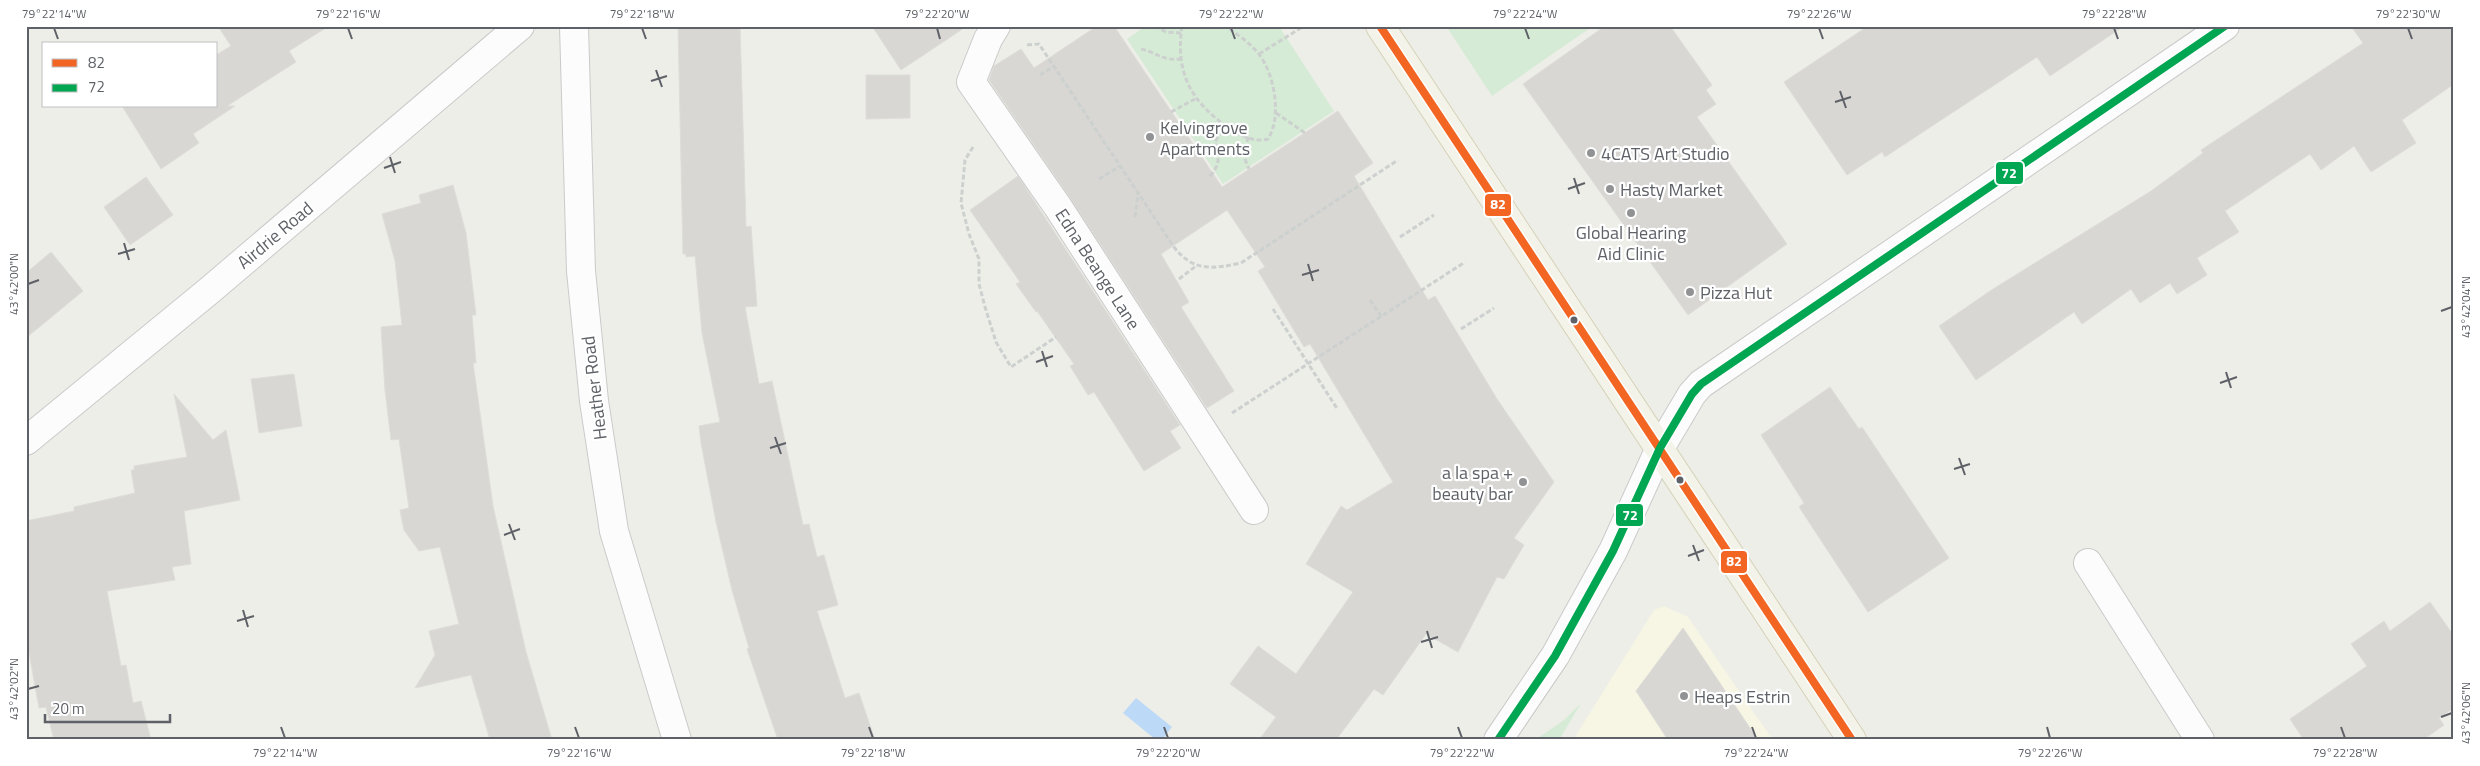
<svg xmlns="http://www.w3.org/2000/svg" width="2480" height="766" font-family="'Titillium Web',sans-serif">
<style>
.commercial{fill:#f7f5e3}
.green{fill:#d6ebd6}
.water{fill:#bdd9f8}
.building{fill:#d8d7d4;stroke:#deddd8}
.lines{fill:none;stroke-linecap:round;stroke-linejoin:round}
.minor-casing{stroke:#cacaca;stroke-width:30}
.major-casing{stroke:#d6d1b6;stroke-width:30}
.path{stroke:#ccd0ce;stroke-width:3;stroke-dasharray:5 2.5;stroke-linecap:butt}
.minor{stroke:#fcfcfc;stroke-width:28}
.major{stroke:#f3f3e9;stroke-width:28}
.bus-1-casing{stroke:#fff;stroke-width:11}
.bus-2-casing{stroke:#fff;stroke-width:11}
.bus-1{stroke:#f26522;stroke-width:8}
.bus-2{stroke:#00a651;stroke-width:8}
.ticks{fill:none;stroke:#5e6167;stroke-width:2}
.poi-dot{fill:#909294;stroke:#fff;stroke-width:2}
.bus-dot{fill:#5e6167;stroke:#fff;stroke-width:2}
.labels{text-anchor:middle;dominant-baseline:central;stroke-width:4.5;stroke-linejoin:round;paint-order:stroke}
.poi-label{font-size:18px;fill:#5e6167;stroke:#fff;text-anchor:start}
.street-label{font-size:18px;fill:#5e6167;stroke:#fff}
.line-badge{stroke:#fff;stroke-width:2}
.badge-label{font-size:14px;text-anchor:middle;font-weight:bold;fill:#fff}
.neatline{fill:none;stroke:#5e6167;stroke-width:2}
.ticks-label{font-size:12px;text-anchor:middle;fill:#5e6167}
</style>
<rect width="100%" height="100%" fill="#eeeee9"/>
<polygon class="commercial" points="1664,606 1688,617 1773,740 1573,740 1654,610"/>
<g class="green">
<polygon points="1146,26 1279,26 1334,111 1223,184 1127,39"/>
<polygon points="1446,26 1593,26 1492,96"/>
<polygon points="1581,703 1559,740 1535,740 1564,720"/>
</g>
<polygon class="water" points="1136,698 1172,727 1162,740 1156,740 1123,713"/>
<g class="building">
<polygon points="218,26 329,26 289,51 296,62 227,106 235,106 193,134 199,143 161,169 122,106 216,106 216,55 231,46"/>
<polygon points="678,26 740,26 746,227 751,226 757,306 745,307 759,384 772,381 803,525 809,524 817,557 824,555 838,605 817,611 845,698 859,693 875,740 778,740 747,649 749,648 732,590 716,522 701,443 699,426 720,422 702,333 695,256 686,257 686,254 683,254"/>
<polygon points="872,26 967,26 901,70"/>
<polygon points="1097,26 1114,26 1222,187 1338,111 1373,163 1354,176 1428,300 1435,296 1497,399 1554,482 1514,538 1524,545 1504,579 1497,577 1458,652 1426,634 1383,695 1374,689 1336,740 1259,740 1276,717 1230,684 1258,646 1296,674 1353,592 1306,564 1341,506 1347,510 1393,482 1310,344 1304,347 1258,271 1265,267 1227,210 1161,254 1189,302 1181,307 1234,391 1207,408 1071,199 989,80 994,66 1021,49 1034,68"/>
<polygon points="1605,26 1670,26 1712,85 1706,90 1716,104 1697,117 1787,244 1688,315 1523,84"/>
<polygon points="1868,26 2124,26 2050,76 2037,57 1885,157 1882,152 1847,175 1784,82"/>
<polygon points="2351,26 2454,26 2454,84 2402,120 2416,143 2371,172 2354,146 2321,170 2310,154 2225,211 2239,232 2197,258 2207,275 2177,294 2170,283 2140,303 2131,289 2082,324 2074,312 1976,380 1939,326 1993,289 2151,191 2203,153 2201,150 2363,43"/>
<polygon points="866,75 910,75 910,118 866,119"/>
<polygon points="1018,176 1180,425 1170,431 1181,448 1144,471 1094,392 1088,395 1070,366 1074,364 1037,311 1036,312 1016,284 1020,282 970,210"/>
<polygon points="146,177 173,215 130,245 104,207"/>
<polygon points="453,185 466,233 476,315 472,315 476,363 473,363 493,506 526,652 552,740 490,740 471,675 415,688 435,655 429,631 459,624 440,547 419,551 404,530 400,510 409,508 399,439 391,440 385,390 381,327 402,325 395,261 382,214 421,203 419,195"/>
<polygon points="51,252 83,291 26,338 26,273"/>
<polygon points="294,374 302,426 259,433 251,379"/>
<polygon points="1830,387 1859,429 1862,427 1949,558 1868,612 1799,507 1804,503 1761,435"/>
<polygon points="174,394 213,440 226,430 240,500 184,511 191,564 172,567 175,580 107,591 121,666 126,665 133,703 141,701 151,740 54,740 46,707 39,708 26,636 26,521 74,511 74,507 135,493 131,470 134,470 134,466 187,457"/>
<polygon points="2430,602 2454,636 2454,708 2439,718 2444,725 2423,740 2304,740 2290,719 2367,666 2351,644 2384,621 2390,631"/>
<polygon points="1683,628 1758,740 1668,740 1636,691"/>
</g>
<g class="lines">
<defs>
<g id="minor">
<polyline points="574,26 581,271 594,401 614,531 677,740"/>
<polyline points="996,26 988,39 971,82 1058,207 1254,510"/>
<polyline points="26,441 210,290 520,26"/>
<polyline points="2088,563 2200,740"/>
<polyline points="1498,740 1555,656 1613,551 1660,448 1692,394 1701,384 2225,26"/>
</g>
<polyline id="major" points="1380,26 1852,740"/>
</defs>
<use href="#minor" class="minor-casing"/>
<use href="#major" class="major-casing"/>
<g class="path">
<polyline points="1155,26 1166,32 1181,33"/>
<path d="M1182,26C1175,73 1191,102 1229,128C1239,135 1255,143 1268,139C1282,117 1275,74 1258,53C1249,42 1237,34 1225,26"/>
<path d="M1027,45L1039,44L1174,247C1193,272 1213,269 1241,263L1398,160"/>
<path d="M1141,49C1158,53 1162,61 1181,59"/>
<polyline points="1259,54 1304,26"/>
<polyline points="1040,75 1054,66"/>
<polyline points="1171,112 1195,99"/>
<polyline points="1276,113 1305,133"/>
<polyline points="1248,137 1244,157 1249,169"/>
<polyline points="973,147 965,160 961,203 969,234 979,259 979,284 985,307 996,342 1011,367 1056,337"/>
<path d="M1210,176C1221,164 1219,156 1215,142L1225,125"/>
<polyline points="1099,179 1120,166"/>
<polyline points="1135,217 1138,193"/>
<polyline points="1400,237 1434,215"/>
<polyline points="1179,279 1196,266"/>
<polyline points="1370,300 1381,316"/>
<polyline points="1273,309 1338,410"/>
<polyline points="1461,329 1494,308"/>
<polyline points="1232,413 1465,262"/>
</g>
<use href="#minor" class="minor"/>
<use href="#major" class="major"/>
<defs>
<polyline id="bus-1" points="1380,26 1852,740"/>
<polyline id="bus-2" points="1498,740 1555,656 1613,551 1660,448 1692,394 1701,384 2225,26"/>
</defs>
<use href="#bus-1" class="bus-1-casing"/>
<use href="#bus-2" class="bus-2-casing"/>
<use href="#bus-1" class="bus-1"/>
<use href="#bus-2" class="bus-2"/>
</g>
<path class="ticks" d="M54,28L58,39M348,28L352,39M642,28L646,39M937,28L940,39M1231,28L1235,39M1525,28L1529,39M1819,28L1823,39M2114,28L2118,39M2408,28L2412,39M656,70L662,87M651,81L667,76M1840,91L1846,108M1835,102L1851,97M390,157L395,173M384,168L401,162M1574,178L1579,194M1568,189L1585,183M124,243L129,260M118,254L135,249M1308,264L1313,281M1302,275L1319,270M28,284L39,280M2441,311L2452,307M1042,351L1047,367M1036,362L1053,356M2226,372L2231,388M2220,383L2237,377M775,437L781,454M770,448L786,443M1959,458L1965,475M1954,469L1970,464M509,524L515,540M504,535L520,529M1693,545L1699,561M1688,556L1704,550M243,610L248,627M237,621L254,616M1427,631L1432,648M1421,642L1438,637M28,689L39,686M2441,717L2452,713M281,727L285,738M575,727L579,738M869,727L873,738M1164,727L1168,738M1458,727L1462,738M1752,727L1756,738M2047,727L2050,738M2341,727L2345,738"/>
<g class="poi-dot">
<circle cx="1150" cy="137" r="5"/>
<circle cx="1591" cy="153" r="5"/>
<circle cx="1610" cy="189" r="5"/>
<circle cx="1631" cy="213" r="5"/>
<circle cx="1690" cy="292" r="5"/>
<circle cx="1523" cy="482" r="5"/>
<circle cx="1684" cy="696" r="5"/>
</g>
<g class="bus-dot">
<circle cx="1574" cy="320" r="4.5"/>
<circle cx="1680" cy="480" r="4.5"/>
</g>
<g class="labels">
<g class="poi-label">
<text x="1160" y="127">Kelvingrove<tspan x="1160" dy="21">Apartments</tspan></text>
<text x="1601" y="153">4CATS Art Studio</text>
<text x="1620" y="189">Hasty Market</text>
<text x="1631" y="232" text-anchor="middle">Global Hearing<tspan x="1631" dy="21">Aid Clinic</tspan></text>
<text x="1700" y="292">Pizza Hut</text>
<text x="1513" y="472" text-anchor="end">a la spa +<tspan x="1513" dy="21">beauty bar</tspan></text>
<text x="1694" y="696">Heaps Estrin</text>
</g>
<g class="street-label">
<text transform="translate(275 235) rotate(-40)">Airdrie Road</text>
<text transform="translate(1098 269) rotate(57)">Edna Beange Lane</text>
<text transform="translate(594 388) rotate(-97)">Heather Road</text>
</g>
</g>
<g class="line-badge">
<rect x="1995" y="161" width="29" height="24" rx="5" fill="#00a651"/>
<rect x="1484" y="193" width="28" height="24" rx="5" fill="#f26522"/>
<rect x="1615" y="503" width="29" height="24" rx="5" fill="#00a651"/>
<rect x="1720" y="550" width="28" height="24" rx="5" fill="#f26522"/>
</g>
<g class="badge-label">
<text x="2009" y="178">72</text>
<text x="1498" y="209">82</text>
<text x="1630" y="520">72</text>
<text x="1734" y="566">82</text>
</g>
<rect width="2480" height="766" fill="none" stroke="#ffffff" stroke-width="55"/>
<rect x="42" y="42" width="175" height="65" fill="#ffffff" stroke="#bfc0c2"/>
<rect x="52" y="59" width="25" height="8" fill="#f26522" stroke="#bfc0c2"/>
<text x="88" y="68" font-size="15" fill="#5e6167">82</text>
<rect x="52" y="84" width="25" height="8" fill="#00a651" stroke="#bfc0c2"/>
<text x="88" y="92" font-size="15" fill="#5e6167">72</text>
<path d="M45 714v8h125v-8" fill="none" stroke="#5e6167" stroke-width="2.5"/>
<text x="52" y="714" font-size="15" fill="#5e6167" stroke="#ffffff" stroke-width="4" paint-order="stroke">20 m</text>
<rect x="28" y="28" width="2424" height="710" class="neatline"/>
<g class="ticks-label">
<text x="54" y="18">79°22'14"W</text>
<text x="348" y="18">79°22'16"W</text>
<text x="642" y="18">79°22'18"W</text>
<text x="937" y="18">79°22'20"W</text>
<text x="1231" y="18">79°22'22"W</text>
<text x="1525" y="18">79°22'24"W</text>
<text x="1819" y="18">79°22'26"W</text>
<text x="2114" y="18">79°22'28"W</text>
<text x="2408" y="18">79°22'30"W</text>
<text transform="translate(14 284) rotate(-90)" y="4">43°42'00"N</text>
<text transform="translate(2466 307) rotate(-90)" y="4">43°42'04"N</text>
<text transform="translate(14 689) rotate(-90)" y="4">43°42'02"N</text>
<text transform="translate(2466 713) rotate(-90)" y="4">43°42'06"N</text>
<text x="285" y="757">79°22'14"W</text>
<text x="579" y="757">79°22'16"W</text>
<text x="873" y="757">79°22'18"W</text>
<text x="1168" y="757">79°22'20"W</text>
<text x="1462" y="757">79°22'22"W</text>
<text x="1756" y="757">79°22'24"W</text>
<text x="2050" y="757">79°22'26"W</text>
<text x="2345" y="757">79°22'28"W</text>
</g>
</svg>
